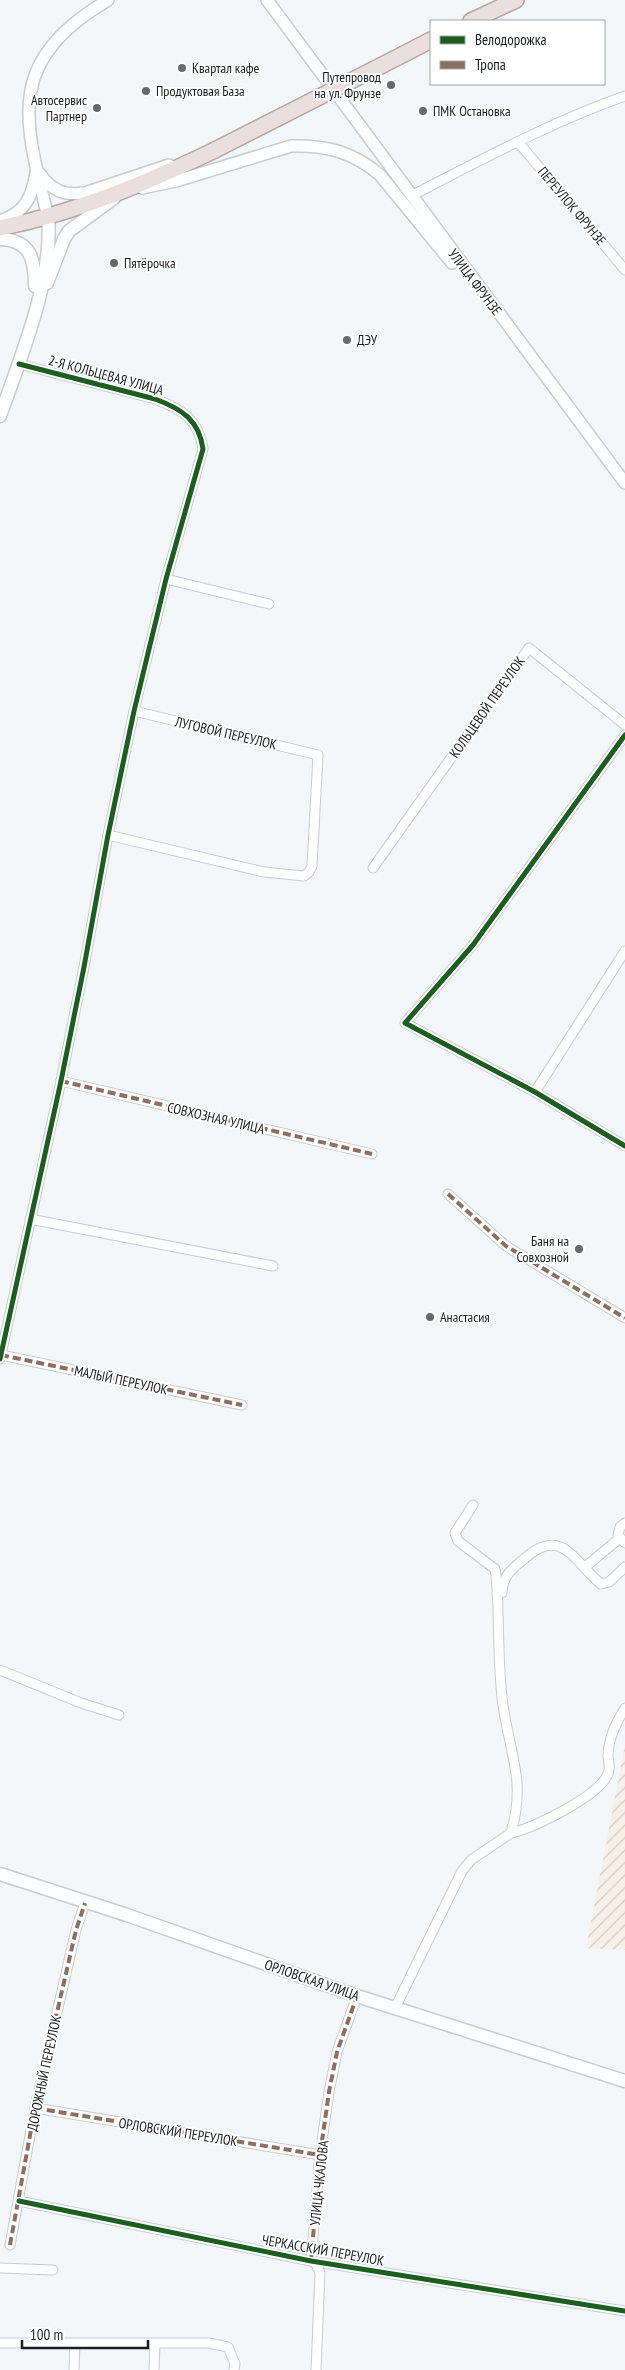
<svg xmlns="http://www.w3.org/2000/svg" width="625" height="2370" font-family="'PT Sans Narrow',sans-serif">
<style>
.industrial{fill:url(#industrial-furrows)}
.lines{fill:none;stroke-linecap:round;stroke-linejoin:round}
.minor-casing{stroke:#cacccd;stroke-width:11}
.tertiary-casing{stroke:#cacccd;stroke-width:14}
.secondary-casing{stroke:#cacccd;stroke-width:15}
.trunk-casing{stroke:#b6a7a8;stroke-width:18}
.minor{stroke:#fdfefe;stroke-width:9}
.tertiary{stroke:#fdfefe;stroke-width:11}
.secondary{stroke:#fdfefe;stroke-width:12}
.trunk{stroke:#eadede;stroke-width:15}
.trunk-bridge-casing{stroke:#b6a7a8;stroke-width:18;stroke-linecap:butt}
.trunk-bridge{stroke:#eadede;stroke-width:15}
.quiet{stroke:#8d6e63;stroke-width:4;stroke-dasharray:8 4;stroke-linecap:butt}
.cycleway-casing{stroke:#fff;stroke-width:8}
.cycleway{stroke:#1b5e20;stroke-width:5}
.poi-dot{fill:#67696c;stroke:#fff;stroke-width:2}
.labels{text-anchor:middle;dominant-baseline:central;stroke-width:4;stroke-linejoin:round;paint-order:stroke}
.poi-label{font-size:14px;fill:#1b1d1f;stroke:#fff;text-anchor:start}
.street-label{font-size:14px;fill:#1b1d1f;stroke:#fff}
</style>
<defs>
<pattern id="industrial-furrows" width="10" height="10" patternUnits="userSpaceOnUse" patternTransform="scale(1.25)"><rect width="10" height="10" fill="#f6f0e7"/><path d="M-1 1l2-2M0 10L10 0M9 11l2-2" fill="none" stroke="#d2cdc6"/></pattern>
</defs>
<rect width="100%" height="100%" fill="#f4f7fa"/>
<polygon class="industrial" points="625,1745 625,1950 586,1948"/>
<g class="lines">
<defs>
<g id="minor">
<polyline points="518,142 625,270"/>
<path d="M411,196C481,160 551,122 625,96"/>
<polyline points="166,579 269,604"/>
<polyline points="625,735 473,945 405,1023 535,1092 625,1146"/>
<polyline points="108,835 264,872 304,876 309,872 312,866 318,755 134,711"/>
<polyline points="373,868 529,648 625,725"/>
<polyline points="61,1081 372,1154"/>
<polyline points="535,1092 625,951"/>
<polyline points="448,1194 506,1246 625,1318"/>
<polyline points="30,1219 273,1266"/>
<polyline points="1,1355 242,1405"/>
<path d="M0,1359L61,1081L84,967L108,835L134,711L166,579L203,449C199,420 182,409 155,399L19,364"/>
<polyline points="625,1523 620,1527 618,1535 625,1543"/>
<polyline points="585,1567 620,1538"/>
<path d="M502,1593C503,1575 511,1570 524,1559C562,1525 574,1562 601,1584L609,1582L625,1567"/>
<polyline points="0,1670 81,1703 119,1715"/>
<path d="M511,1833C534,1828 599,1796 608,1774C611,1767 608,1761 608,1755C609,1737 616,1723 625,1708"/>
<path d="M395,2008L462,1871L471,1860L511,1833C526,1781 510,1755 503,1705C497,1663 500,1618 496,1575L495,1569L458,1541L455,1533L473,1505"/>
<polyline points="35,2108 320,2155"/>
<polyline points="19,2201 311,2261 625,2311"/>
<polyline points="10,2245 35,2108 76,1930 85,1903"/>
<polyline points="0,2268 53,2270"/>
<polyline points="0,2343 209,2343 228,2347 235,2364 234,2370"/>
<polyline points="74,2370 75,2344"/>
<polyline points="154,2370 155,2344"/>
<polyline points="316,2370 320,2273 316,2264 311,2261 320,2155 329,2092 337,2052 357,1996"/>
</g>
<g id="tertiary">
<polyline points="267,0 625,483"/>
<path d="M40,174C52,191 65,196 85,193L169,165"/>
<path d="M142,188L176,181L291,146C327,145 353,152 380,175L452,263"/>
<path d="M48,217C23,116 6,61 108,0"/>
<path d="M0,221C25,213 32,197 36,173"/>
</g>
<g id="secondary">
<path d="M0,239C31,240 35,260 35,286"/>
<polyline points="47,283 64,239 69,231 114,198"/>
<path d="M0,416C20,359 54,278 48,217"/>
<polyline points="0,1874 127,1915 357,1996 625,2081"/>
</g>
<g id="trunk">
<polyline points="471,21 516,0"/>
<polyline points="404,54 431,40"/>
<path d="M0,228C77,212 142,185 213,151"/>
</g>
</defs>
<use href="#minor" class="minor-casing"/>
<use href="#tertiary" class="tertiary-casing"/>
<use href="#secondary" class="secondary-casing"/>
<use href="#trunk" class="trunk-casing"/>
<use href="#minor" class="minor"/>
<use href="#tertiary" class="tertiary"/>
<use href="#secondary" class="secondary"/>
<use href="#trunk" class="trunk"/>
<defs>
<polyline id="trunk-bridge" points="213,151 404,54"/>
</defs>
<use href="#trunk-bridge" class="trunk-bridge-casing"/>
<use href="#trunk-bridge" class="trunk-bridge"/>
<g class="quiet">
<polyline points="61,1081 372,1154"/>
<polyline points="448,1194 506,1246 625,1318"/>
<polyline points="1,1355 242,1405"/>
<polyline points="35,2108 320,2155"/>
<polyline points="10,2245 35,2108 76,1930 85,1903"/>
<polyline points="311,2261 320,2155 329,2092 337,2052 357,1996"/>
</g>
<defs>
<g id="cycleway">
<polyline points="625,735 473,945 405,1023 535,1092 625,1146"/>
<path d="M0,1359L61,1081L84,967L108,835L134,711L166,579L203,449C199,420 182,409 155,399L19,364"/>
<polyline points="19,2201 311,2261 625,2311"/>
</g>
</defs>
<use href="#cycleway" class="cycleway-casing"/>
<use href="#cycleway" class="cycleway"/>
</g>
<g class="poi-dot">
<circle cx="182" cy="68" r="5"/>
<circle cx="391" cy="85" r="5"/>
<circle cx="146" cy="91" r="5"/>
<circle cx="97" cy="108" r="5"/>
<circle cx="423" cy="111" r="5"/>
<circle cx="114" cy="263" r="5"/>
<circle cx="347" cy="340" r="5"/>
<circle cx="579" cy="1249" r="5"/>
<circle cx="430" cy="1317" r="5"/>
</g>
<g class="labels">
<g class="poi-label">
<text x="192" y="68">Квартал кафе</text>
<text x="381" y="77" text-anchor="end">Путепровод<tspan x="381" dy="16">на ул. Фрунзе</tspan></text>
<text x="156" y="91">Продуктовая База</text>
<text x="87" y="100" text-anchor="end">Автосервис<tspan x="87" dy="16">Партнер</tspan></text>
<text x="433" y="111">ПМК Остановка</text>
<text x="124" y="263">Пятёрочка</text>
<text x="357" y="340">ДЭУ</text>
<text x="569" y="1241" text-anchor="end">Баня на<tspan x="569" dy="16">Совхозной</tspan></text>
<text x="440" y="1317">Анастасия</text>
</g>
<g class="street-label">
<text transform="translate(572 206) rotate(50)">ПЕРЕУЛОК ФРУНЗЕ</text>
<text transform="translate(475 282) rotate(53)">УЛИЦА ФРУНЗЕ</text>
<text transform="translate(106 375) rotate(15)">2-Я КОЛЬЦЕВАЯ УЛИЦА</text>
<text transform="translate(487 707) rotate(-55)">КОЛЬЦЕВОЙ ПЕРЕУЛОК</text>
<text transform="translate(226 733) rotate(13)">ЛУГОВОЙ ПЕРЕУЛОК</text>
<text transform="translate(216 1118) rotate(13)">СОВХОЗНАЯ УЛИЦА</text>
<text transform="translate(121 1380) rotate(12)">МАЛЫЙ ПЕРЕУЛОК</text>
<text transform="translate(312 1980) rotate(19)">ОРЛОВСКАЯ УЛИЦА</text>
<text transform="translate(44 2073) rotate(-78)">ДОРОЖНЫЙ ПЕРЕУЛОК</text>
<text transform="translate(178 2132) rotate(9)">ОРЛОВСКИЙ ПЕРЕУЛОК</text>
<text transform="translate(319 2183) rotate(-84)">УЛИЦА ЧКАЛОВА</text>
<text transform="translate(323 2250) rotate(10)">ЧЕРКАССКИЙ ПЕРЕУЛОК</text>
</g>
</g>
<rect x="430" y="20" width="175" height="65" fill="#ffffff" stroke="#a4a5a5"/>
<rect x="440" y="36" width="25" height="8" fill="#1b5e20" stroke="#a4a5a5"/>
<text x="475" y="45" font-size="15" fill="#1b1d1f">Велодорожка</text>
<rect x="440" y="61" width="25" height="8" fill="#8d6e63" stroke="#a4a5a5"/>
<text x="475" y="70" font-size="15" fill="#1b1d1f">Тропа</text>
<path d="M22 2340v8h126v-8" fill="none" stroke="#1b1d1f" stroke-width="2.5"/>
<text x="30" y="2340" font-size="15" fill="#1b1d1f" stroke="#ffffff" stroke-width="4" paint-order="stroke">100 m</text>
</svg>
